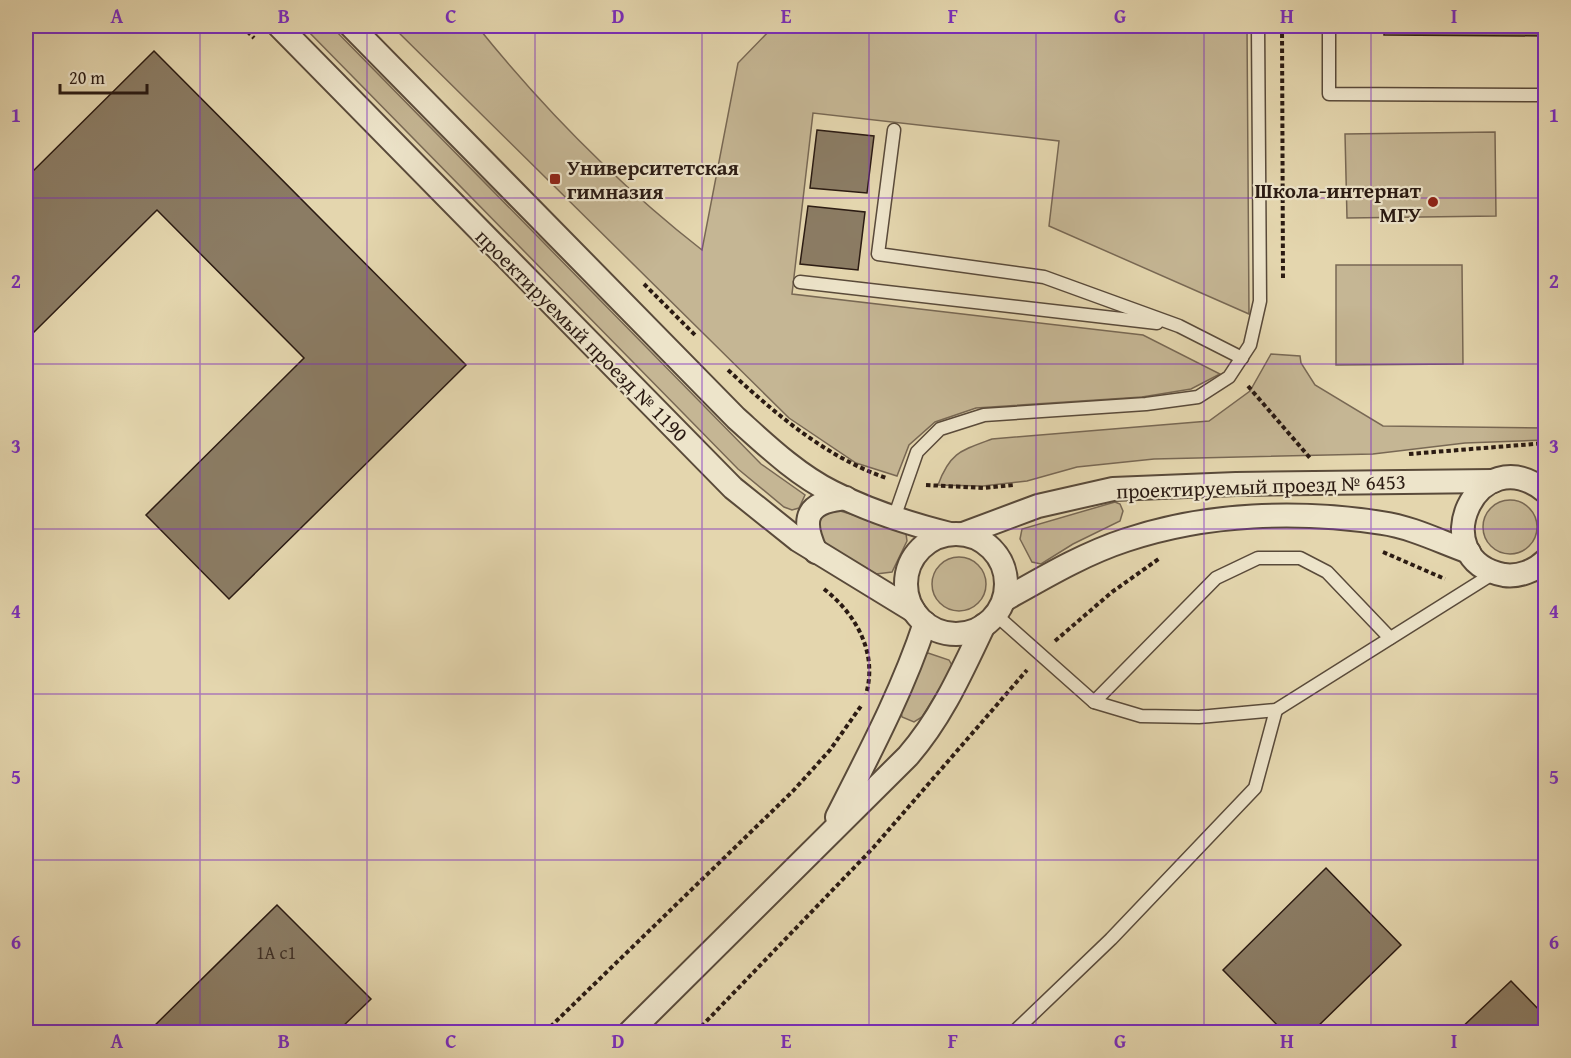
<svg xmlns="http://www.w3.org/2000/svg" width="1571" height="1058" font-family="'Gentium Book Plus',serif">
<style>
.green{fill:#c5b694;stroke:#786854;stroke-width:1.5}
.building{fill:#8b7c64;stroke:#2b1b13;stroke-width:1.5}
.lines{fill:none;stroke-linecap:round;stroke-linejoin:round}
.service-casing{stroke:#594a3a;stroke-width:15}
.minor-casing{stroke:#594a3a;stroke-width:26}
.path{stroke:#2b1b13;stroke-width:4;stroke-dasharray:4.5 3;stroke-linecap:butt}
.service{stroke:#ede4ca;stroke-width:12}
.minor{stroke:#ede4ca;stroke-width:22}
.grid{fill:none;stroke:#7b2cbf;stroke-width:1.5;stroke-opacity:0.55}
.poi-dot{fill:#8f2418;stroke:#ede4ca;stroke-width:2}
.labels{text-anchor:middle;dominant-baseline:central;stroke-width:4.5;stroke-linejoin:round;paint-order:stroke}
.number-label{font-size:18px;fill:#433327}
.poi-label{font-size:21px;font-weight:bold;fill:#2b1b13;stroke:#ede4ca;text-anchor:start}
.street-label{font-size:21px;fill:#2b1b13;stroke:#ede4ca}
.neatline{fill:none;stroke:#7b2cbf;stroke-width:2}
.grid-label{font-size:20px;text-anchor:middle;font-weight:bold;fill:#7b2cbf}
</style>
<rect width="100%" height="100%" fill="#e4d6ae"/>
<filter id="stains"><feTurbulence type="fractalNoise" baseFrequency=".00333" numOctaves="4"/><feColorMatrix values="0 0 0 0 .2 0 0 0 0 .09 0 0 0 0 .02 0 0 0 .5 -.17"/></filter>
<radialGradient id="worn" r=".72"><stop offset=".6" stop-color="#630" stop-opacity="0"/><stop offset="1" stop-color="#630" stop-opacity=".3"/></radialGradient>
<g class="green">
<polygon points="303,26 331,26 761,464 805,495 799,508 792,510 784,507 738,469"/>
<path d="M392,26H477C543,108 619,185 702,250L738,63L774,26H1247L1249,314L1049,226L1059,141L813,113L792,294L1143,335L1220,374L1191,389L1142,397L976,408L935,422L909,445L897,476L856,463L789,418Z"/>
<polygon points="1495,132 1496,216 1347,218 1345,134"/>
<polygon points="1541,264 1545,264 1545,344 1542,344"/>
<polygon points="1336,265 1462,265 1463,364 1336,365"/>
<path d="M1271,354L1300,356L1301,363L1315,385L1383,426L1545,428V440L1465,443L1373,454L1154,459L1077,467L1027,481L983,486L938,485C950,452 962,450 992,439L1209,421L1250,391Z"/>
<circle cx="1510" cy="527" r="27"/>
<polygon points="1115,502 1120,504 1123,511 1120,521 1073,544 1041,564 1032,562 1020,539 1022,529"/>
<path d="M837,510L900,529L906,534L907,541L892,572L876,574L823,543C813,528 819,512 837,510Z"/>
<circle cx="959" cy="584" r="27"/>
<polygon points="928,653 949,660 953,667 922,717 914,722 902,717 901,712 925,655"/>
</g>
<g class="building">
<polygon points="1384,26 1546,26 1546,36 1384,35"/>
<polygon points="154,51 466,365 229,599 146,515 304,358 157,210 26,340 26,178"/>
<polygon points="817,130 874,136 867,193 810,188"/>
<polygon points="808,206 865,212 858,270 800,264"/>
<polygon points="1326,868 1401,945 1312,1032 1284,1032 1223,970"/>
<polygon points="277,905 371,999 337,1032 148,1032"/>
<polygon points="1511,981 1546,1017 1546,1032 1457,1032"/>
</g>
<g class="lines">
<defs>
<g id="service">
<polyline points="1329,26 1329,94 1546,95"/>
<polyline points="894,130 878,254 1044,277 1179,326 1242,358"/>
<polyline points="800,282 1157,323"/>
<polyline points="894,518 917,452 940,429 984,415 1146,404 1198,397 1229,377 1250,345 1260,301 1258,26"/>
<polyline points="996,615 1094,702 1141,716 1199,717 1276,710 1494,573"/>
<polyline points="1094,702 1216,578 1258,558 1300,558 1327,572 1390,638"/>
<polyline points="1014,1032 1111,939 1255,788 1276,710"/>
</g>
<g id="minor">
<polyline points="279,26 733,488 798,540 914,611"/>
<path d="M351,26L736,418C765,444 796,474 832,492C869,511 910,524 950,534"/>
<path d="M1546,492C1477,435 1422,560 1504,575C1519,577 1535,571 1546,560"/>
<polyline points="963,534 1038,506 1113,489 1236,484 1493,481"/>
<circle cx="956" cy="584" r="50"/>
<path d="M816,552C800,517 807,502 846,498"/>
<path d="M1004,600C1043,578 1083,554 1126,540C1207,513 1298,510 1382,523C1411,527 1441,542 1469,552"/>
<path d="M837,817C869,754 903,690 925,623"/>
<path d="M630,1032L908,756C942,717 962,671 984,625"/>
</g>
</defs>
<use href="#service" class="service-casing"/>
<use href="#minor" class="minor-casing"/>
<g class="path">
<polyline points="242,26 254,38"/>
<polyline points="1282,26 1283,280"/>
<polyline points="644,284 696,336"/>
<path d="M728,370C776,414 824,456 886,478"/>
<polyline points="1248,386 1310,458"/>
<polyline points="1409,454 1546,443"/>
<polyline points="926,485 984,488 1014,485"/>
<polyline points="1383,552 1445,579"/>
<path d="M824,589C856,614 878,653 866,694"/>
<polyline points="1055,641 1112,592 1160,558"/>
<polyline points="545,1032 793,791 830,750 861,706"/>
<polyline points="696,1032 873,848 1027,670"/>
</g>
<use href="#service" class="service"/>
<use href="#minor" class="minor"/>
</g>
<path class="grid" d="M200,26V1032M367,26V1032M535,26V1032M702,26V1032M869,26V1032M1036,26V1032M1204,26V1032M1371,26V1032M26,198H1546M26,364H1546M26,529H1546M26,694H1546M26,860H1546"/>
<g class="poi-dot">
<rect x="549" y="173" width="12" height="12" rx="3"/>
<circle cx="1433" cy="202" r="6"/>
</g>
<g class="labels">
<g class="number-label">
<text x="276" y="952">1А с1</text>
</g>
<g class="poi-label">
<text x="567" y="167">Университетская<tspan x="567" dy="24">гимназия</tspan></text>
<text x="1421" y="190" text-anchor="end">Школа-интернат<tspan x="1421" dy="24">МГУ</tspan></text>
</g>
<g class="street-label">
<text transform="translate(582 335) rotate(45)">проектируемый проезд № 1190</text>
<text transform="translate(1261 486) rotate(-2)">проектируемый проезд № 6453</text>
</g>
</g>
<rect width="1571" height="1058" fill="none" stroke="#e4d6ae" stroke-width="66"/>
<path d="M60 84v9h87v-9" fill="none" stroke="#2b1b13" stroke-width="3"/>
<text x="69" y="84" font-size="18" fill="#2b1b13" stroke="#ede4ca" stroke-width="4.5" paint-order="stroke">20 m</text>
<rect x="33" y="33" width="1505" height="992" class="neatline"/>
<g class="grid-label">
<text x="117" y="23">A</text>
<text x="284" y="23">B</text>
<text x="451" y="23">C</text>
<text x="618" y="23">D</text>
<text x="786" y="23">E</text>
<text x="953" y="23">F</text>
<text x="1120" y="23">G</text>
<text x="1287" y="23">H</text>
<text x="1454" y="23">I</text>
<text x="16" y="122">1</text>
<text x="1554" y="122">1</text>
<text x="16" y="288">2</text>
<text x="1554" y="288">2</text>
<text x="16" y="453">3</text>
<text x="1554" y="453">3</text>
<text x="16" y="618">4</text>
<text x="1554" y="618">4</text>
<text x="16" y="784">5</text>
<text x="1554" y="784">5</text>
<text x="16" y="949">6</text>
<text x="1554" y="949">6</text>
<text x="117" y="1048">A</text>
<text x="284" y="1048">B</text>
<text x="451" y="1048">C</text>
<text x="618" y="1048">D</text>
<text x="786" y="1048">E</text>
<text x="953" y="1048">F</text>
<text x="1120" y="1048">G</text>
<text x="1287" y="1048">H</text>
<text x="1454" y="1048">I</text>
</g>
<rect width="100%" height="100%" filter="url(#stains)"/>
<rect width="100%" height="100%" fill="url(#worn)"/>
</svg>
